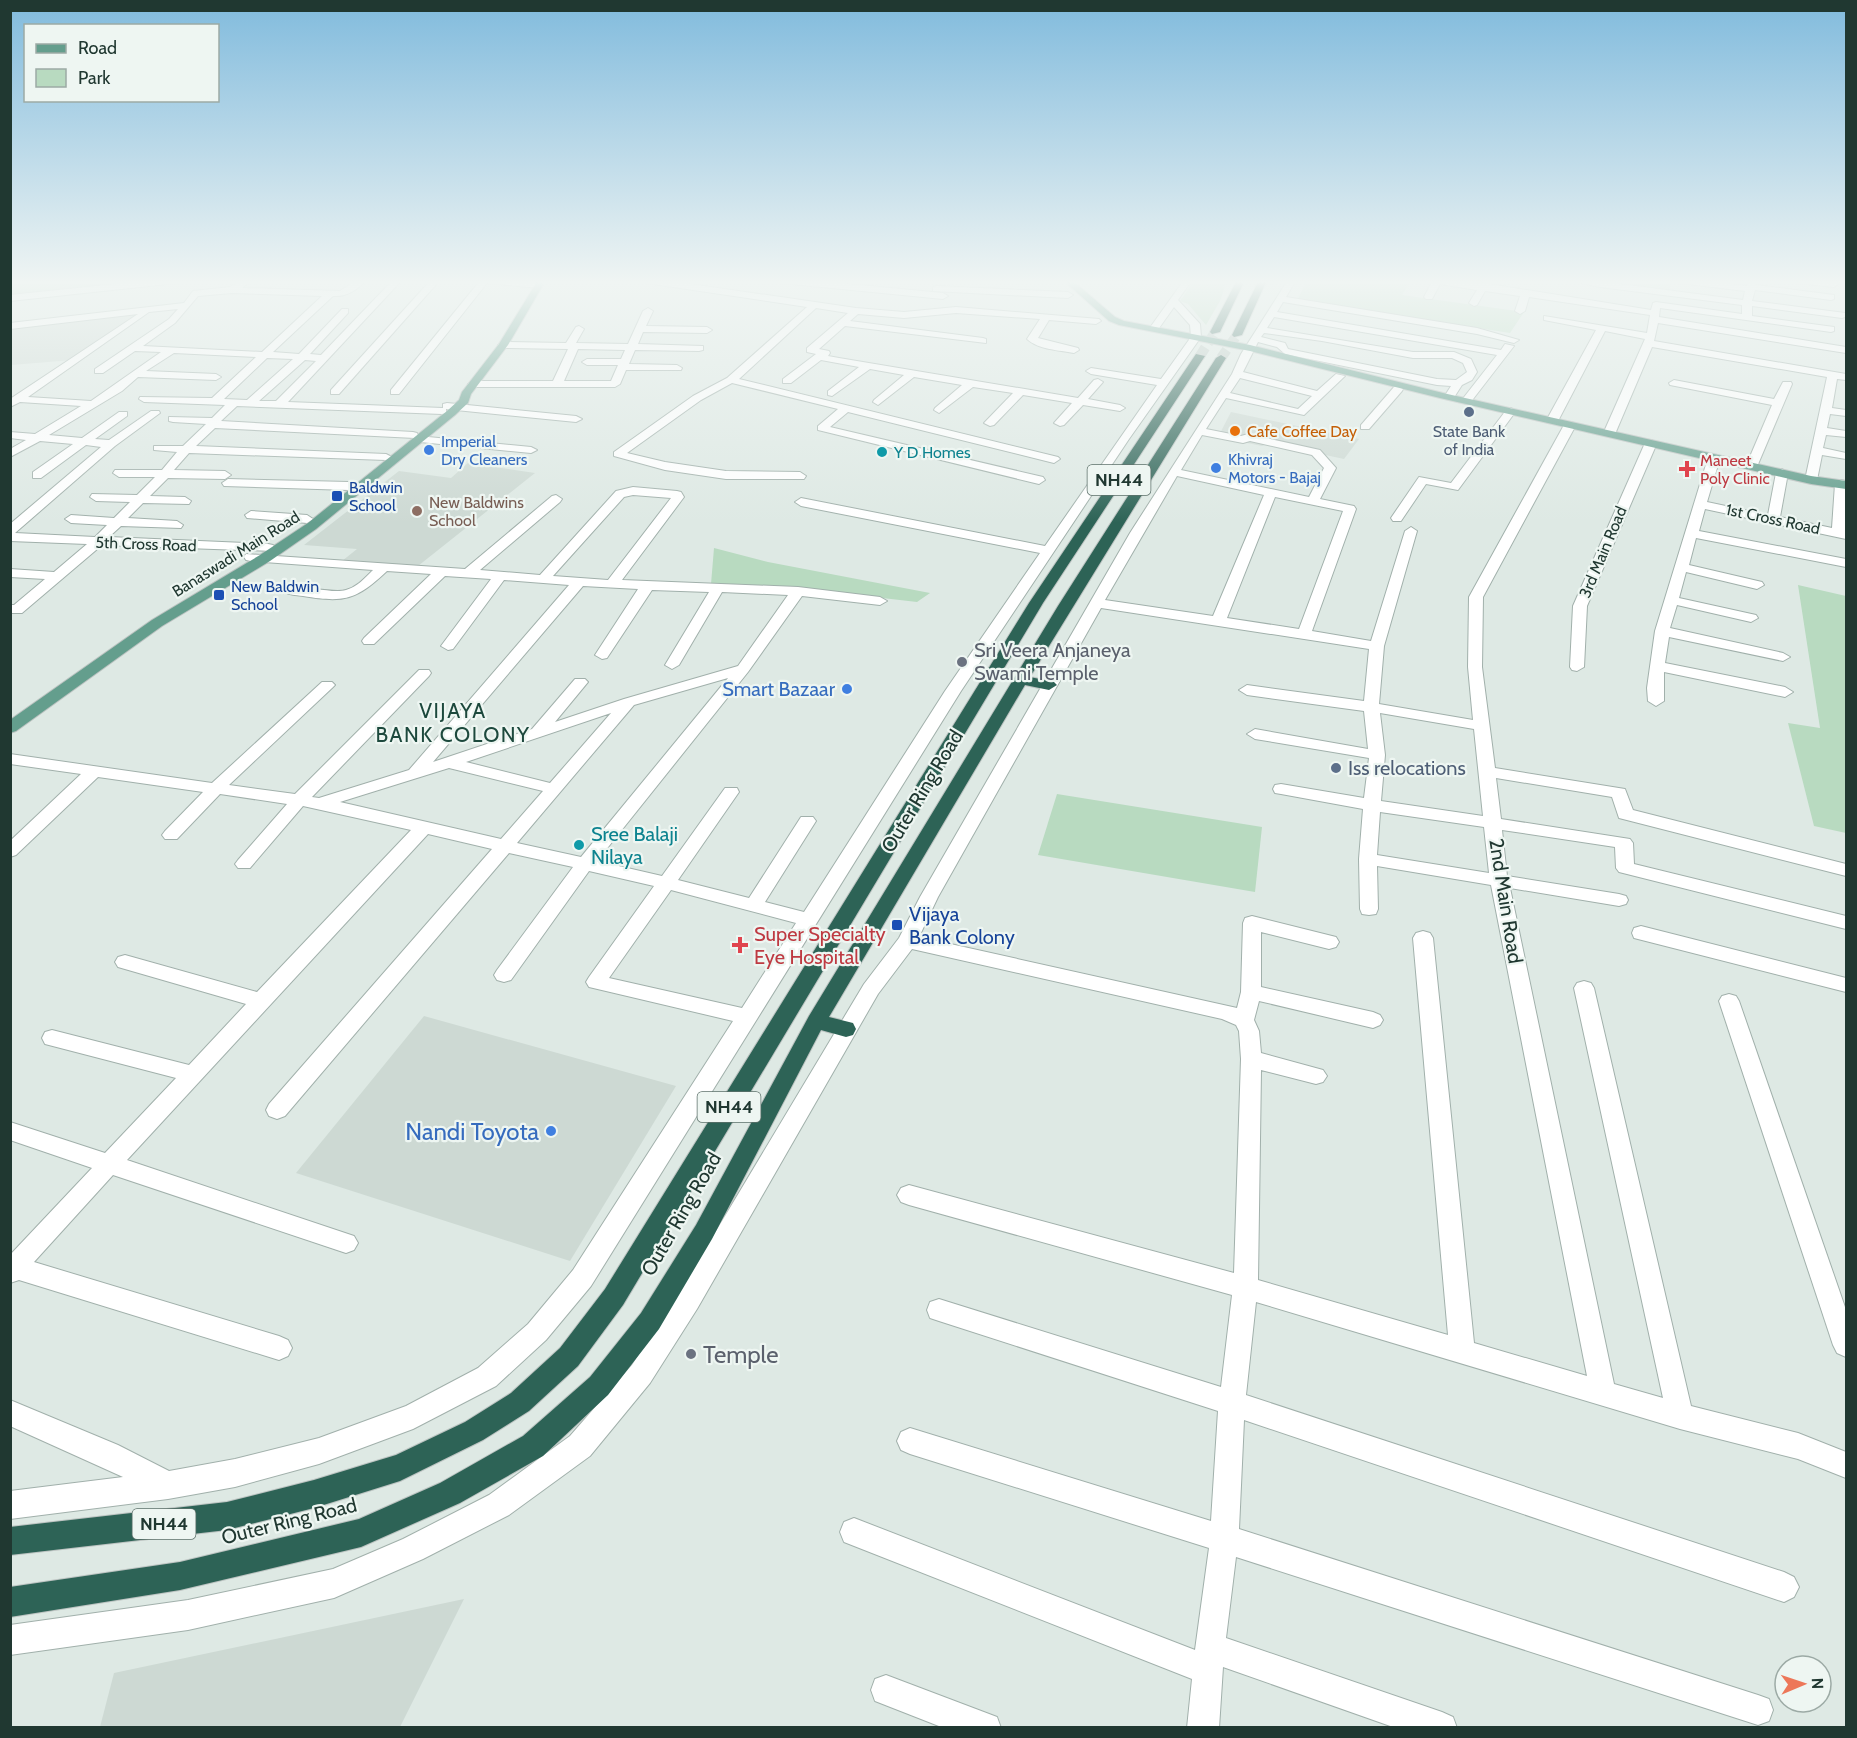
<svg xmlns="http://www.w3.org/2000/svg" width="1857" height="1738" font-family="Cabin,sans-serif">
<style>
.built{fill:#cdd9d3}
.green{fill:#b8dac0}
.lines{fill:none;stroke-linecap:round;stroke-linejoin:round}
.highway-tunnel{stroke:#b8c6c0;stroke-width:10;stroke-dasharray:10 5;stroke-linecap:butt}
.minor-casing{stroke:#a1b0ab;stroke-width:2}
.major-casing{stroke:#bcc3c1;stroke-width:2}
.highway-casing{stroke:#bcc3c1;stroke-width:2}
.minor{fill:#fff;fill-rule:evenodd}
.major{fill:#649e8d;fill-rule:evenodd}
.highway{fill:#2d6356;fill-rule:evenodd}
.service-dot{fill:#5c6f8a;stroke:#eef6f2;stroke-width:2}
.food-dot{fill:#e8710a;stroke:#eef6f2;stroke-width:2}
.shop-dot{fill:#3f7fe0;stroke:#eef6f2;stroke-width:2}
.culture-dot{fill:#0f9aa8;stroke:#eef6f2;stroke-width:2}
.health-dot{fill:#e0444e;stroke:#eef6f2;stroke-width:2}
.transit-dot{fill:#1a4fb4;stroke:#eef6f2;stroke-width:2}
.education-dot{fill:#8d6e63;stroke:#eef6f2;stroke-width:2}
.worship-dot{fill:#6b7280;stroke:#eef6f2;stroke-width:2}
.labels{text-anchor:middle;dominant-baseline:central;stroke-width:4.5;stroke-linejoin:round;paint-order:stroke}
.far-food-label{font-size:16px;fill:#c56008;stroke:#eef6f2;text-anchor:start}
.far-service-label{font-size:16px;fill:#4e5e75;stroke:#eef6f2}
.far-shop-label{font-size:16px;fill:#366cbe;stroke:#eef6f2;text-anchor:start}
.far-culture-label{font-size:16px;fill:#0d838f;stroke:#eef6f2;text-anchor:start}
.far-health-label{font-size:16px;fill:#be3a42;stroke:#eef6f2;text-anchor:start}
.far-transit-label{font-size:16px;fill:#164399;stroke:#eef6f2;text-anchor:start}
.far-education-label{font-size:16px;fill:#785e54;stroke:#eef6f2;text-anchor:start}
.far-street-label{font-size:16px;fill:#203831;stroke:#eef6f2}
.shield{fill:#eef6f2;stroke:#5e716b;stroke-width:1.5}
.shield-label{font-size:18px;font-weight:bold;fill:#203831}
.worship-label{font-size:20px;fill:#5b616d;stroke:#eef6f2;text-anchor:start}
.shop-label{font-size:20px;fill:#366cbe;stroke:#eef6f2;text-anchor:end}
.service-label{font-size:20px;fill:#4e5e75;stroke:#eef6f2;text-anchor:start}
.street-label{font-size:20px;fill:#203831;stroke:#eef6f2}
.culture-label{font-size:20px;fill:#0d838f;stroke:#eef6f2;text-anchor:start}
.transit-label{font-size:20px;fill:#164399;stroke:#eef6f2;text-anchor:start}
.health-label{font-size:20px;fill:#be3a42;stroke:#eef6f2;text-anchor:start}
.neighbourhood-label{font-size:21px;letter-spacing:1.5px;fill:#1d493d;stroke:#eef6f2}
.near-shop-label{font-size:24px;fill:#366cbe;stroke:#eef6f2;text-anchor:end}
.near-worship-label{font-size:24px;fill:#5b616d;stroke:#eef6f2;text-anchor:start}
</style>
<rect width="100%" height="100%" fill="#dee9e4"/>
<g class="built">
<polygon points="142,312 73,360 11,365 10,329"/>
<polygon points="1231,412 1359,439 1344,459 1270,443 1262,446 1218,437"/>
<polygon points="468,463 535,473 418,566 342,561 357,549 304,545 399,471 451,478"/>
<polygon points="424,1016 676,1086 570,1261 296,1173"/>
<polygon points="464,1599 400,1727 100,1727 114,1673"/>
</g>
<g class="green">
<polygon points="11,280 142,280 11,295"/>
<polygon points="1195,280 1227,280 1220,301 1206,325 1188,304 1180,301"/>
<polygon points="1308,280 1411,280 1402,295 1524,312 1510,333 1297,300"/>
<polygon points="1609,280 1671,280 1669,291 1608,283"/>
<polygon points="714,548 768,562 930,593 917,602 787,587 711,584"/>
<polygon points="1798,585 1846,596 1846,833 1814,826 1788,723 1820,728"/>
<polygon points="1057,794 1262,827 1255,892 1038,855"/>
</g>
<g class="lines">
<g class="highway-tunnel">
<polyline points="1200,356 1215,332"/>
<polyline points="1221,358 1237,335"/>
</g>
<defs>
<g id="minor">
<polygon points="154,280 181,280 177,283 10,301 10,295"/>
<path d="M242,280H252L242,288L340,291L357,280H366C357,290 347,297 333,296L273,352L299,354L342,309H348V313L310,354L321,355L393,280H402L288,402L443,408V404L447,403L576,416L582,419L576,422L446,409V413L442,414L237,406L221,421L413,432L417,433L418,436L531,447L537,450L531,453L420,442L416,441L415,438L215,428L196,446L386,454L392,457L386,460L189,453L174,470L225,471L231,475L225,479L168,478L150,496L185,497L191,501L189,504L143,503L128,518L177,521L183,525L181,528L121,526L109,537L268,544L273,545L275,548L273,551L102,545L22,613H10V605H14L45,579L10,577V569L54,572L87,544L10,541V524L101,447L86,445L41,478H33V472L73,444L40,441L10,457V449L26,440L10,438V432L35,434L81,406L20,402L10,407V399L138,314L10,329V323L184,303L193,291L230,287ZM232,293L322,296L262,352L143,346L175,323L198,296ZM178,309L169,319L95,369V373H103L135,351L161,352L91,401L28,397L149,312ZM174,353L256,357L212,398L140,397L139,399L144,402L225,405L212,418L169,417V421L173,422L206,424L183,446H154V450L177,452L162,470H115L113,473L119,477H155L137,495L92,494L90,497L96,501L130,502L114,518L71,515L65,519L71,523L107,525L95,537L15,533L115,446L160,413L159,411H151L109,440L95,439L127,416V412H119L82,438L49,435L122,391L138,377L216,380L221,377L216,374L146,371ZM267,358L293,359L247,400L224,399ZM305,360L316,361L276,401H259Z"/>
<polygon points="431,280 440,280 339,394 331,394 331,390"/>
<path d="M478,280C494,280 530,277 543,285L539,288L487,283L399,394H391V390L479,282Z"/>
<path d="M642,280H663L856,308L904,312L956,307L1099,319L1101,321L1096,324L1049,320L1038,338L1078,348L1079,350L1074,353C1059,350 1039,350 1027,339L1040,319L956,313L904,318L858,314L850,321L983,338L986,339V343L845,326L819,349L829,351L830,353L828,356L839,358L1078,398L1094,380L1098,379L1103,382L1088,399L1120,405L1125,408L1120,411L1083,405L1064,425L1060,426L1054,423L1072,403L1023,395L994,425L990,426L984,423L1013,393L973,387L939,413L934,410L935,408L962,385L914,377L878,405L873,402L874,400L904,375L870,369L832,396L828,395V391L859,367L821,360L791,383H783V379L816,354L807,352V348L848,313L816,308L739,379L1058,457L1060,459L1054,463L848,412L830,427L1043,477L1045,480L1039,484L818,430V426L838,409L732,383L701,400L627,453L665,462L726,471L800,472L806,476L804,479H726L665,470L614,456V452L693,396L727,378L807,307L646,283Z"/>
<polygon points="777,280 806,280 943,293 948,296 943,299 781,283"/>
<path d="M1184,280H1192L1178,300L1200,324L1201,337L1129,439L961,691L591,1286L546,1340L496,1386L413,1429L319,1464L235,1487L168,1499L10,1519V1491L123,1477L10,1426V1400L118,1445L169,1471L235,1459L319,1438L406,1406L478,1368L528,1324L573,1270L733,1021L589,987L586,982L589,977L654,886L589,871L511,980L504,982L497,980L494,975L497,970L573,867L509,853L285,1116L277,1119L269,1116L266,1110L269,1104L492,849L428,834L127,1160L354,1236L358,1243L354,1250L346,1253L113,1175L34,1262L279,1336L288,1340L292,1348L288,1356L279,1360L19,1280L10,1283V1255L92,1168L10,1140V1122L105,1153L176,1078L45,1044L42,1038L45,1032L52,1030L189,1065L246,1004L118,967L115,962L118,957L125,955L257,992L411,830L303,806L250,868H238L235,864L238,860L287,804L220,794L177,839H165L162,835L165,831L203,792L98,777L16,855L10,857V841L81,774L10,764V754L212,783L322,682H332L335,685L332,688L229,785L295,794L419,670H429L431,673L429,676L312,797L319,798L409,770L569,585L504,580L453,649L448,650L441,646L491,579L445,576L374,644H364L362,641L364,638L431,574L387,571C356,600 345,603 303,596C295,595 287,595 281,590C291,580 329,595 346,590C357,587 365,578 373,570L251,561L246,560L244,557L246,554L465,569L552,496L556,495L562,499L560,502L480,570L540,575L616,491L633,487L677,491L681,492L684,497L622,580L798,587L880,597L887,601L880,605L802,596L748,672L597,861L662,876L725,788H737L739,792L678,880L749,898L801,817H813L816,821L765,902L804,912L945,691L1040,553L801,506L795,502L801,498L1045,546L1157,385L1091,374L1086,371L1091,368L1161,379L1191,337L1190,325L1174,307L1157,331L1149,329ZM633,495L671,498L608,580L553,576L624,497ZM583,586L638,589L595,655L602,659L607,658L652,590L709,592L665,665L672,669L679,665L722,592L788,595L738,666L624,699L555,722L588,682L585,679H575L532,729L433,762ZM728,678L581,857L517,843L634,705ZM611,713L550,783L466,762ZM449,768L543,791L501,839L340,802ZM671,890L796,923L742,1008L609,978Z"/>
<path d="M1288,280H1296L1286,297L1477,328L1519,340L1514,343L1477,334L1283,302L1277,312L1501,350L1505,344L1514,346L1470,403L1466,404L1461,401L1497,355L1274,317L1267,328L1413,352H1454L1471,359L1477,372L1472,380L1462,385L1453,399L1449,400L1444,397L1451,386L1437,385L1285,354L1277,347L1258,342L1243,372L1317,391L1336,374L1345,376L1304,415L1226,398L1206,429L1241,436L1248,434L1320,450L1336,468L1320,499L1354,506L1356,509L1312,631L1371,641L1405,531L1411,527L1417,531L1384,646L1379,704L1473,720L1468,667L1469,597L1564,425L1570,422L1574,423L1576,425L1483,597L1482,667L1495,768L1625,789L1633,810L1846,864V876L1619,818L1612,797L1496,778L1501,819L1630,839L1633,843L1634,864L1846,916V929L1619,872L1616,868L1615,847L1502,830L1507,876L1619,894L1626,896L1628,900L1626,904L1619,906L1510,888L1614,1384L1663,1398L1574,988L1577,983L1584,981L1591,983L1594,988L1691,1406L1798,1433L1846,1452V1478L1798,1459L1680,1429L1256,1302L1246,1395L1784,1572L1794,1577L1799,1587L1794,1597L1784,1602L1244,1420L1239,1529L1758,1695L1769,1699L1773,1710L1769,1721L1758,1725L1236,1557L1226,1638L1442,1712L1453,1717L1457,1728H1396L1223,1667L1219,1728H1187L1192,1679L844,1542L840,1532L844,1522L854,1518L1195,1650L1209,1548L910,1454L901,1450L897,1441L901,1432L910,1428L1211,1521L1218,1411L939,1321L930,1318L927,1310L930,1302L939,1299L1221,1387L1232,1295L909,1205L901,1202L897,1195L901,1188L909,1185L1234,1273L1241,1059L1239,1031L1236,1025L1222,1019L912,949L878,994L697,1309L650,1383L590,1456L509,1515L423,1559L334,1598L188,1630L10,1655V1625L188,1600L333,1569L403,1539L489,1495L570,1436L632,1365L679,1293L864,984L899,938L920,897L1130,533L1232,374L1241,354ZM1264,333L1322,341L1413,358H1452L1463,363L1467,372L1456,380L1437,379L1288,349L1285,343L1261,337ZM1240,378L1312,396L1298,409L1230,393ZM1202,435L1243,443L1250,441L1312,455L1324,468L1309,497L1181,470ZM1177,476L1264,495L1213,616L1105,600ZM1275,497L1343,511L1299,629L1227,618ZM1101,608L1369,649L1364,701L1247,685L1239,690L1247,695L1364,711L1368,749L1255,729L1247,734L1255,739L1369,758L1364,798L1281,784L1275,785L1273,789L1275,793L1281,794L1363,809L1359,859L1360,909L1362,914L1369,915L1376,914L1378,909L1377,866L1491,885L1587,1376L1474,1343L1433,938L1430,933L1423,931L1416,933L1413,938L1448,1335L1258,1280L1261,1070L1316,1084L1323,1082L1327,1076L1323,1070L1261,1053L1259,1031L1254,1020L1259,1001L1373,1028L1380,1025L1383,1020L1380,1015L1373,1012L1261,987V932L1329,949L1336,947L1339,942L1336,937L1252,916L1245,918L1243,923L1241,992L1237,1008L919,937L938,897ZM1380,713L1474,729L1483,816L1381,801L1385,755ZM1380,812L1484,827L1489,873L1377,855Z"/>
<polygon points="1433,280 1483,283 1651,310 1653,303 1656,302 1742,314 1742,305 1600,287 1568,280 1606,280 1605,282 1743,300 1745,291 1679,283 1675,280 1699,280 1747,286 1749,280 1757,280 1756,285 1834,295 1834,299 1831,300 1755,290 1752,301 1845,313 1845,317 1842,318 1752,306 1752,316 1834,327 1834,331 1831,332 1660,308 1659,317 1846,347 1846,353 1658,323 1654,341 1846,374 1846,380 1837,379 1832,408 1846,410 1846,416 1830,414 1827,428 1846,431 1846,437 1826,435 1823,448 1846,453 1846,459 1822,455 1817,480 1811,484 1805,480 1827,377 1652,347 1615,434 1613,436 1605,436 1603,434 1645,339 1605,331 1558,421 1556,423 1548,423 1546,421 1596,330 1544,320 1544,316 1647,333 1650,315 1529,297 1525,311 1520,314 1515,311 1520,296 1485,291 1477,305 1474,306 1469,303 1477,290 1440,284 1432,299 1426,299 1424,297"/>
<polygon points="1793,280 1820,280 1838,284 1834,287 1797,283"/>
<polygon points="936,286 1068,292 1073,295 1068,298 933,291 933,287"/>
<path d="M648,308L653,311L646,326L707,327L712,330L707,333L643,332L638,344L703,346V350L699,351L635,350L629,364L677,365L682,368L681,370H626L620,384L615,387H473L468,384L473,381H553L568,349L503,348L498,345L503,342L566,343L576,327L579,326L584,329L576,343L628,344L643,311ZM578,349L625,350L621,359H587L582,362L587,365H618L611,381H564Z"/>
<polygon points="1674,380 1774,399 1783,382 1791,382 1792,384 1756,469 1752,470 1746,466 1772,405 1670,385 1669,383"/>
<polygon points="1398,386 1403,389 1402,391 1369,429 1361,429 1361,425 1394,387"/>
<polygon points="1511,408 1516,411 1458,490 1426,484 1401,521 1393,521 1391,518 1419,477 1451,483 1507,409"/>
<polygon points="1651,440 1657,443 1587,606 1584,667 1577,671 1572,670 1570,667 1573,606 1645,443"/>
<polygon points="1714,455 1720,458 1707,502 1768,515 1776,473 1782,469 1788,473 1780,517 1832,528 1835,484 1841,480 1845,481 1845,531 1846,531 1846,539 1705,509 1699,531 1846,559 1846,567 1696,538 1689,565 1762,582 1764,585 1757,589 1686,572 1679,598 1756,615 1758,618 1751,622 1677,605 1670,628 1783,653 1790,657 1783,661 1669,637 1665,663 1785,687 1793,692 1785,697 1664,672 1664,701 1656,706 1648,701 1647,688 1655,631 1708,458"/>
<polygon points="228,479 349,482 355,486 349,490 224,486 222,483"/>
<polygon points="251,511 307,515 313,519 307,523 247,518 245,515"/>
<polygon points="1641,926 1846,978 1846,992 1634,938 1632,933 1634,928"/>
<polygon points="1729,994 1736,996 1739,1001 1846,1310 1846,1357 1837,1353 1833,1345 1719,1001 1722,996"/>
<polygon points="886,1675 997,1717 1001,1728 944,1728 875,1701 871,1690 875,1679"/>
</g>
<g id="major">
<polygon points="535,280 543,280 543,285 508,345 471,394 468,403 455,415 316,529 270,561 162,626 16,731 10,733 10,720 152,620 260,555 308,523 447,411 459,400 462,392 499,344 535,285"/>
<polygon points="1063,280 1072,280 1115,317 1124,321 1250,345 1443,393 1811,476 1846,481 1846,489 1811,484 1440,398 1250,351 1119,325 1109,321"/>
</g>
<g id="highway">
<polygon points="1237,280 1245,280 1220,332 1212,334 1210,332"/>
<polygon points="1259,280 1267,280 1242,335 1234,337 1232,335"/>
<polygon points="1196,354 1205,356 1043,603 623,1305 578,1366 529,1411 483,1440 400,1481 314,1508 227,1530 10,1555 10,1527 227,1502 314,1480 396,1455 465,1422 511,1393 560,1348 605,1289 1029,603"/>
<polygon points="1221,355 1226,358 1030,677 1054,682 1057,685 1049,690 1025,685 829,1017 853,1023 856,1029 853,1035 846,1037 821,1030 712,1239 659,1329 608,1395 543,1456 460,1503 361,1547 180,1590 10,1617 10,1587 180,1562 359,1519 440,1483 523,1436 590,1377 641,1313 696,1225 809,1016 1058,606 1216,358"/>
</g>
</defs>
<use href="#minor" class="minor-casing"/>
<use href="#major" class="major-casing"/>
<use href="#highway" class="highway-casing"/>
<use href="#minor" class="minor"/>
<use href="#major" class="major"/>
<use href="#highway" class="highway"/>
</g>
<linearGradient id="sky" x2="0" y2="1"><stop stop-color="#81bbdd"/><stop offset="0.54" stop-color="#f0f5f3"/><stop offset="1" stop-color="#f0f5f3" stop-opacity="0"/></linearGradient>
<rect width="1857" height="523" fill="url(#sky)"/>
<g class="service-dot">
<circle cx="1469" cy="412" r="6"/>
<circle cx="1336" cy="768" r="6"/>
</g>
<circle class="food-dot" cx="1235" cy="431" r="6"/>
<g class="shop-dot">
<circle cx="429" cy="450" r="6"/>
<circle cx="1216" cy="468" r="6"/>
<circle cx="847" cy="689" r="6"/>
<circle cx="551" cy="1131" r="6"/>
</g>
<g class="culture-dot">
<circle cx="882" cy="452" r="6"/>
<circle cx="579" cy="845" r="6"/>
</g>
<g class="health-dot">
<path d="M1684 460h6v6h6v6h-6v6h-6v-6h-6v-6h6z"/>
<path d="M737 936h6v6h6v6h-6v6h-6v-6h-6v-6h6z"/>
</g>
<g class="transit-dot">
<rect x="331" y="490" width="12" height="12" rx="3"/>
<rect x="213" y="589" width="12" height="12" rx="3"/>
<rect x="891" y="919" width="12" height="12" rx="3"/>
</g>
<circle class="education-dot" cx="417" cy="511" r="6"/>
<g class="worship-dot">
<circle cx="962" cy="662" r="6"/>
<circle cx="691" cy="1354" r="6"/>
</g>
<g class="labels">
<g class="far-food-label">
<text x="1247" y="431">Cafe Coffee Day</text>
</g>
<g class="far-service-label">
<text x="1469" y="431">State Bank<tspan x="1469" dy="18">of India</tspan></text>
</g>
<g class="far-shop-label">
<text x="441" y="441">Imperial<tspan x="441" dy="18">Dry Cleaners</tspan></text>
<text x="1228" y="459">Khivraj<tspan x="1228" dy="18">Motors - Bajaj</tspan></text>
</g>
<g class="far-culture-label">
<text x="894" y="452">Y D Homes</text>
</g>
<g class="far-health-label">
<text x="1700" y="460">Maneet<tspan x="1700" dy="18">Poly Clinic</tspan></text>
</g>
<g class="far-transit-label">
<text x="349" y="487">Baldwin<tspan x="349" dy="18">School</tspan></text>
<text x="231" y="586">New Baldwin<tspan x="231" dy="18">School</tspan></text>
</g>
<g class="far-education-label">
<text x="429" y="502">New Baldwins<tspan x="429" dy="18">School</tspan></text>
</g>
<g class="far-street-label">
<text transform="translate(1773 519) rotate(12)">1st Cross Road</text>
<text transform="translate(146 544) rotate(2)">5th Cross Road</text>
<text transform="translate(1603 552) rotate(-67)">3rd Main Road</text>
<text transform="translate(236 554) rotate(-32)">Banaswadi Main Road</text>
</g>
<g class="shield">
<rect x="1087.5" y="465" width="63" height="30" rx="4.5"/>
<rect x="697.5" y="1092" width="63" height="30" rx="4.5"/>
<rect x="132.5" y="1509" width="63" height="30" rx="4.5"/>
</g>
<g class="shield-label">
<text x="1119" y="480">NH44</text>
<text x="729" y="1107">NH44</text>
<text x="164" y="1524">NH44</text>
</g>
<g class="worship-label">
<text x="974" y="650">Sri Veera Anjaneya<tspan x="974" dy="23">Swami Temple</tspan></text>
</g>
<g class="shop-label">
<text x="835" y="689">Smart Bazaar</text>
</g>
<g class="service-label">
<text x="1348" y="768">Iss relocations</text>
</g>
<g class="street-label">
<text transform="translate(922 791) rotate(-59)">Outer Ring Road</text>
<text transform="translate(1506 901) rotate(81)">2nd Main Road</text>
<text transform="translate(681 1214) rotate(-60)">Outer Ring Road</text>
<text transform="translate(289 1521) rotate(-14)">Outer Ring Road</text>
</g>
<g class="culture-label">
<text x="591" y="834">Sree Balaji<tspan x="591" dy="23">Nilaya</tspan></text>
</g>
<g class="transit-label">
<text x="909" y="914">Vijaya<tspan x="909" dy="23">Bank Colony</tspan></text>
</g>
<g class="health-label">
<text x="754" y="934">Super Specialty<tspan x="754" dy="23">Eye Hospital</tspan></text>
</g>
<g class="neighbourhood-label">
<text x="453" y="710">VIJAYA<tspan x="453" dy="24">BANK COLONY</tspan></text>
</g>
<g class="near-shop-label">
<text x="539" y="1131">Nandi Toyota</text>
</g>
<g class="near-worship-label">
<text x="703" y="1354">Temple</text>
</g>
</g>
<rect width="1857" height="1738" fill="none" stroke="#203831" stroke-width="24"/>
<rect x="24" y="24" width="195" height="78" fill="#eef6f2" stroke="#9caaa5" stroke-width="1.5"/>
<rect x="36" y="44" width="30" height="9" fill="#649e8d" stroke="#9caaa5" stroke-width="1.5"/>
<text x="78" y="54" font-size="18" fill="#203831">Road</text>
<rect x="36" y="69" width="30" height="18" fill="#b8dac0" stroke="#9caaa5" stroke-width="1.5"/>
<text x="78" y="84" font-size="18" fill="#203831">Park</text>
<g transform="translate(1803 1684) rotate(88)"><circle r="28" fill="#eef6f2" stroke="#9caaa5" stroke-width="1.5"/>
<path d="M0-4.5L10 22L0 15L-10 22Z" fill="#ed7759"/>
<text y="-9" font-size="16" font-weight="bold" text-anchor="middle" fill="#203831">N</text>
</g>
</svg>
